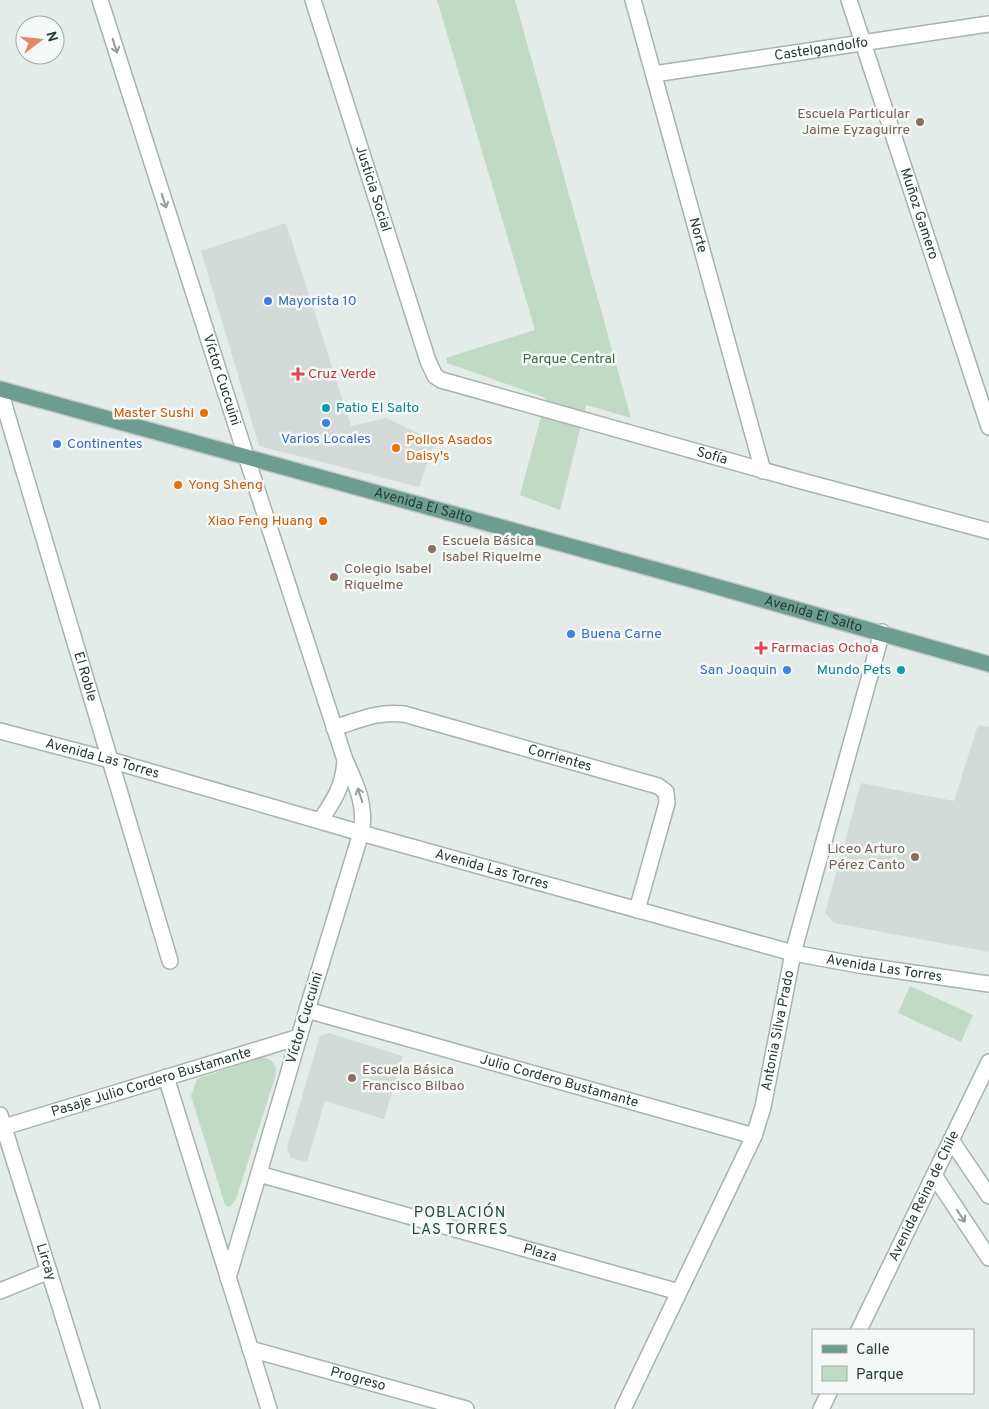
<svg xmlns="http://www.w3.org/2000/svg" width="989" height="1409" font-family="Overpass,sans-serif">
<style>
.built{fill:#d2dbd7}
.green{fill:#bfdbc6}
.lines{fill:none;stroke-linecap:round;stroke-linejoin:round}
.minor-casing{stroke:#a6b3af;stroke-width:18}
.major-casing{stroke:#c2c8c6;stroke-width:18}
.minor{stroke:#fff;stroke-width:15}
.major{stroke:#6c9d90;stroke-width:15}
.oneway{stroke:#929d9a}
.education-dot{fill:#8d6e63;stroke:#f4f8f6;stroke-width:2}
.shop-dot{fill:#3f7fe0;stroke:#f4f8f6;stroke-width:2}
.health-dot{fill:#e0444e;stroke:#f4f8f6;stroke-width:2}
.culture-dot{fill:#0f9aa8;stroke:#f4f8f6;stroke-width:2}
.food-dot{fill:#e8710a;stroke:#f4f8f6;stroke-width:2}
.labels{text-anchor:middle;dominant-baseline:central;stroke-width:5;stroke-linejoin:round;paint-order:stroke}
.street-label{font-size:14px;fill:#253b35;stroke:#f4f8f6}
.education-label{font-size:14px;fill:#785e54;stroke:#f4f8f6;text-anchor:start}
.shop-label{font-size:14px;fill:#366cbe;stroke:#f4f8f6;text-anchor:start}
.park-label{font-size:14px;fill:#336e49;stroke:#f4f8f6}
.health-label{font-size:14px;fill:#be3a42;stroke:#f4f8f6;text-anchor:start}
.culture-label{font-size:14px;fill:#0d838f;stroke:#f4f8f6;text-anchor:start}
.food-label{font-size:14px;fill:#c56008;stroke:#f4f8f6;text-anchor:end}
.neighbourhood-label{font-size:15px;letter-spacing:1px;fill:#224c41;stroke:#f4f8f6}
</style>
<rect width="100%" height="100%" fill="#e3ece8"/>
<g class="built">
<polygon points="286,223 351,426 386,418 435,441 419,487 259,446 201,251"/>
<polygon points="978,725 989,727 989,952 834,923 825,913 861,783 954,801"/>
<polygon points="329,1033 403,1056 384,1119 325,1101 307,1162 291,1158 287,1147 320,1036"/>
</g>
<g class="green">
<polygon points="437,0 515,0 631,418 586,405 560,510 520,495 546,398 447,363 446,358 535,330"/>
<polygon points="910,986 973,1015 961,1042 898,1013"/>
<path d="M262,1057C272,1059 276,1064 276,1074L236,1199L230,1207L225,1205L191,1096L197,1079Z"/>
</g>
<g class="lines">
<defs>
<g id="minor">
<path id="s1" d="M100,0L235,422L345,760C356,784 367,806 361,833L307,1010L228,1278"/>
<path id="s2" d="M313,0L428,361L435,376L441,380L798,480L989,531"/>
<path id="s3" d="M633,0L763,471"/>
<path id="s4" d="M849,0L989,427"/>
<path id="s5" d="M654,74L989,24"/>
<path id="s6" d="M0,391L170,961"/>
<path id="s7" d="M334,728C359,720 378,711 404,714L658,786L666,792L667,803L637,910"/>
<path id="s8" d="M0,731L110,760L361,833L793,953L859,965L989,984"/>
<path d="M320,821C334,800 343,787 345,761"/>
<path id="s9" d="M307,1010L754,1136"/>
<polyline points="166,1077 269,1409"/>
<path id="s10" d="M0,1115L92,1409"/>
<path id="s11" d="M4,1127L299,1037"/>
<polyline points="951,1140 989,1196"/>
<path id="s12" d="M259,1174L679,1292"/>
<polyline points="934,1175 989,1258"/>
<polyline points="0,1291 49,1271"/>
<path id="s13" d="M859,1330L989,1062"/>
<path id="s14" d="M250,1349L466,1409"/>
<path id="s15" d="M623,1409L754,1136L763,1107L793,953L882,632"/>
<polyline points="821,1409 829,1393"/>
</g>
<g id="major">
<path id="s16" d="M0,389L693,580L989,664"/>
</g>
</defs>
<use href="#minor" class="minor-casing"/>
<use href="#major" class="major-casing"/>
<use href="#minor" class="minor"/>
<use href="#major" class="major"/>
</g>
<defs><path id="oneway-shaft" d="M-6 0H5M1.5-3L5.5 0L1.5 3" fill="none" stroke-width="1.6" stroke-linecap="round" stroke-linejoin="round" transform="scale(1.25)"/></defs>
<g class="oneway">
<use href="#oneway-shaft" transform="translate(115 46) rotate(72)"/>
<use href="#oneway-shaft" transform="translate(164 201) rotate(72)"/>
<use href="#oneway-shaft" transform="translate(360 795) rotate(-109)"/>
<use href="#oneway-shaft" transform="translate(961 1216) rotate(56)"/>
</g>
<g class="education-dot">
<circle cx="920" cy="122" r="5"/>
<circle cx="432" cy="549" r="5"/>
<circle cx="334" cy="577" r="5"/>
<circle cx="915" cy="857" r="5"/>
<circle cx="352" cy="1078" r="5"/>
</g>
<g class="shop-dot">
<circle cx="268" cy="301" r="5"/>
<circle cx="326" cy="423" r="5"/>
<circle cx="57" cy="444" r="5"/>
<circle cx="571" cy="634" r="5"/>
<circle cx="787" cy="670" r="5"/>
</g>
<g class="health-dot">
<path d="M295.5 366.5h5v5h5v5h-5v5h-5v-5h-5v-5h5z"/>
<path d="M758.5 640.5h5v5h5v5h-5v5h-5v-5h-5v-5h5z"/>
</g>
<g class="culture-dot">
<circle cx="326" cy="408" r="5"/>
<circle cx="901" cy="670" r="5"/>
</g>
<g class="food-dot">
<circle cx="204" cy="413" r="5"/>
<circle cx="396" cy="448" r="5"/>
<circle cx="178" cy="485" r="5"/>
<circle cx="323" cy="521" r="5"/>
</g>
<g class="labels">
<g class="street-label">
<text stroke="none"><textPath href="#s5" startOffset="169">Castelgandolfo</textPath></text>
<text stroke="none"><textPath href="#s2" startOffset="198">Justicia Social</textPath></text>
<text stroke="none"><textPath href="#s4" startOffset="225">Muñoz Gamero</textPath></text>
<text stroke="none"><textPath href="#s3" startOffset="244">Norte</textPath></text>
<text stroke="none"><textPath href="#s1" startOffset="399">Víctor Cuccuini</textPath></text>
<text stroke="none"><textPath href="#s2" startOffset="684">Sofía</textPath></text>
<text stroke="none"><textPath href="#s16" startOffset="439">Avenida El Salto</textPath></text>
<text stroke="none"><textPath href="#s16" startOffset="844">Avenida El Salto</textPath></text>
<text stroke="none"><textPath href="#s6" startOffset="298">El Roble</textPath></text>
<text stroke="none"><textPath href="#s7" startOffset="234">Corrientes</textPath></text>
<text stroke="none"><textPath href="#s8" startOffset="106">Avenida Las Torres</textPath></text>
<text stroke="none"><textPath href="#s8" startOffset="511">Avenida Las Torres</textPath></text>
<text stroke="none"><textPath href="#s8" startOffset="916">Avenida Las Torres</textPath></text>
<text transform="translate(305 1018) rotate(-73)">Víctor Cuccuini</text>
<text stroke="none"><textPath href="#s15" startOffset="411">Antonia Silva Prado</textPath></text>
<text stroke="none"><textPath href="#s9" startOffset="262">Julio Cordero Bustamante</textPath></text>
<text stroke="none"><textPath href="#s11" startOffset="154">Pasaje Julio Cordero Bustamante</textPath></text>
<text stroke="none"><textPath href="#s13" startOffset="149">Avenida Reina de Chile</textPath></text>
<text stroke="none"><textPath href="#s12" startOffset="292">Plaza</textPath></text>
<text stroke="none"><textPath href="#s10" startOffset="154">Lircay</textPath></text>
<text stroke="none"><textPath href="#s14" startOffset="112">Progreso</textPath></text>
</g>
<g class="education-label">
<text x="910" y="114" text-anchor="end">Escuela Particular<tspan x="910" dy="16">Jaime Eyzaguirre</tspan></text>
<text x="442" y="541">Escuela Básica<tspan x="442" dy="16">Isabel Riquelme</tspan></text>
<text x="344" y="569">Colegio Isabel<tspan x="344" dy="16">Riquelme</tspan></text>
<text x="905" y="849" text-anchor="end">Liceo Arturo<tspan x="905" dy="16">Pérez Canto</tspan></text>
<text x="362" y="1070">Escuela Básica<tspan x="362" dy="16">Francisco Bilbao</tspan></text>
</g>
<g class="shop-label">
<text x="278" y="301">Mayorista 10</text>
<text x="326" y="439" text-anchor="middle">Varios Locales</text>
<text x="67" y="444">Continentes</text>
<text x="581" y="634">Buena Carne</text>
<text x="777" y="670" text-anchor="end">San Joaquin</text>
</g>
<g class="park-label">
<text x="569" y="359">Parque Central</text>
</g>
<g class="health-label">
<text x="308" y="374">Cruz Verde</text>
<text x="771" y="648">Farmacias Ochoa</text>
</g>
<g class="culture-label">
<text x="336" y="408">Patio El Salto</text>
<text x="891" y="670" text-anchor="end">Mundo Pets</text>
</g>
<g class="food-label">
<text x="194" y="413">Master Sushi</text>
<text x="406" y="440" text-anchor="start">Pollos Asados<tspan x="406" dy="16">Daisy's</tspan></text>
<text x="188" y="485" text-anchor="start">Yong Sheng</text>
<text x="313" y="521">Xiao Feng Huang</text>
</g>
<g class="neighbourhood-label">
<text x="460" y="1213">POBLACIÓN<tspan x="460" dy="17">LAS TORRES</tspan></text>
</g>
</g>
<rect x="812" y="1329" width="162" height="65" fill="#f4f8f6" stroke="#a1aca9"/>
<rect x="822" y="1345" width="25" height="8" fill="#6c9d90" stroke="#a1aca9"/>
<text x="856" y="1354" font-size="15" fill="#253b35">Calle</text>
<rect x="822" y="1366" width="25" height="15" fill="#bfdbc6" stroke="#a1aca9"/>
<text x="856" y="1379" font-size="15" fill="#253b35">Parque</text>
<g transform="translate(40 40) rotate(74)"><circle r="24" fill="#f4f8f6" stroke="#a1aca9"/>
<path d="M0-4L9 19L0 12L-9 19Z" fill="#e48669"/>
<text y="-8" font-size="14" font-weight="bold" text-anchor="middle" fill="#253b35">N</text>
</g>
</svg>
